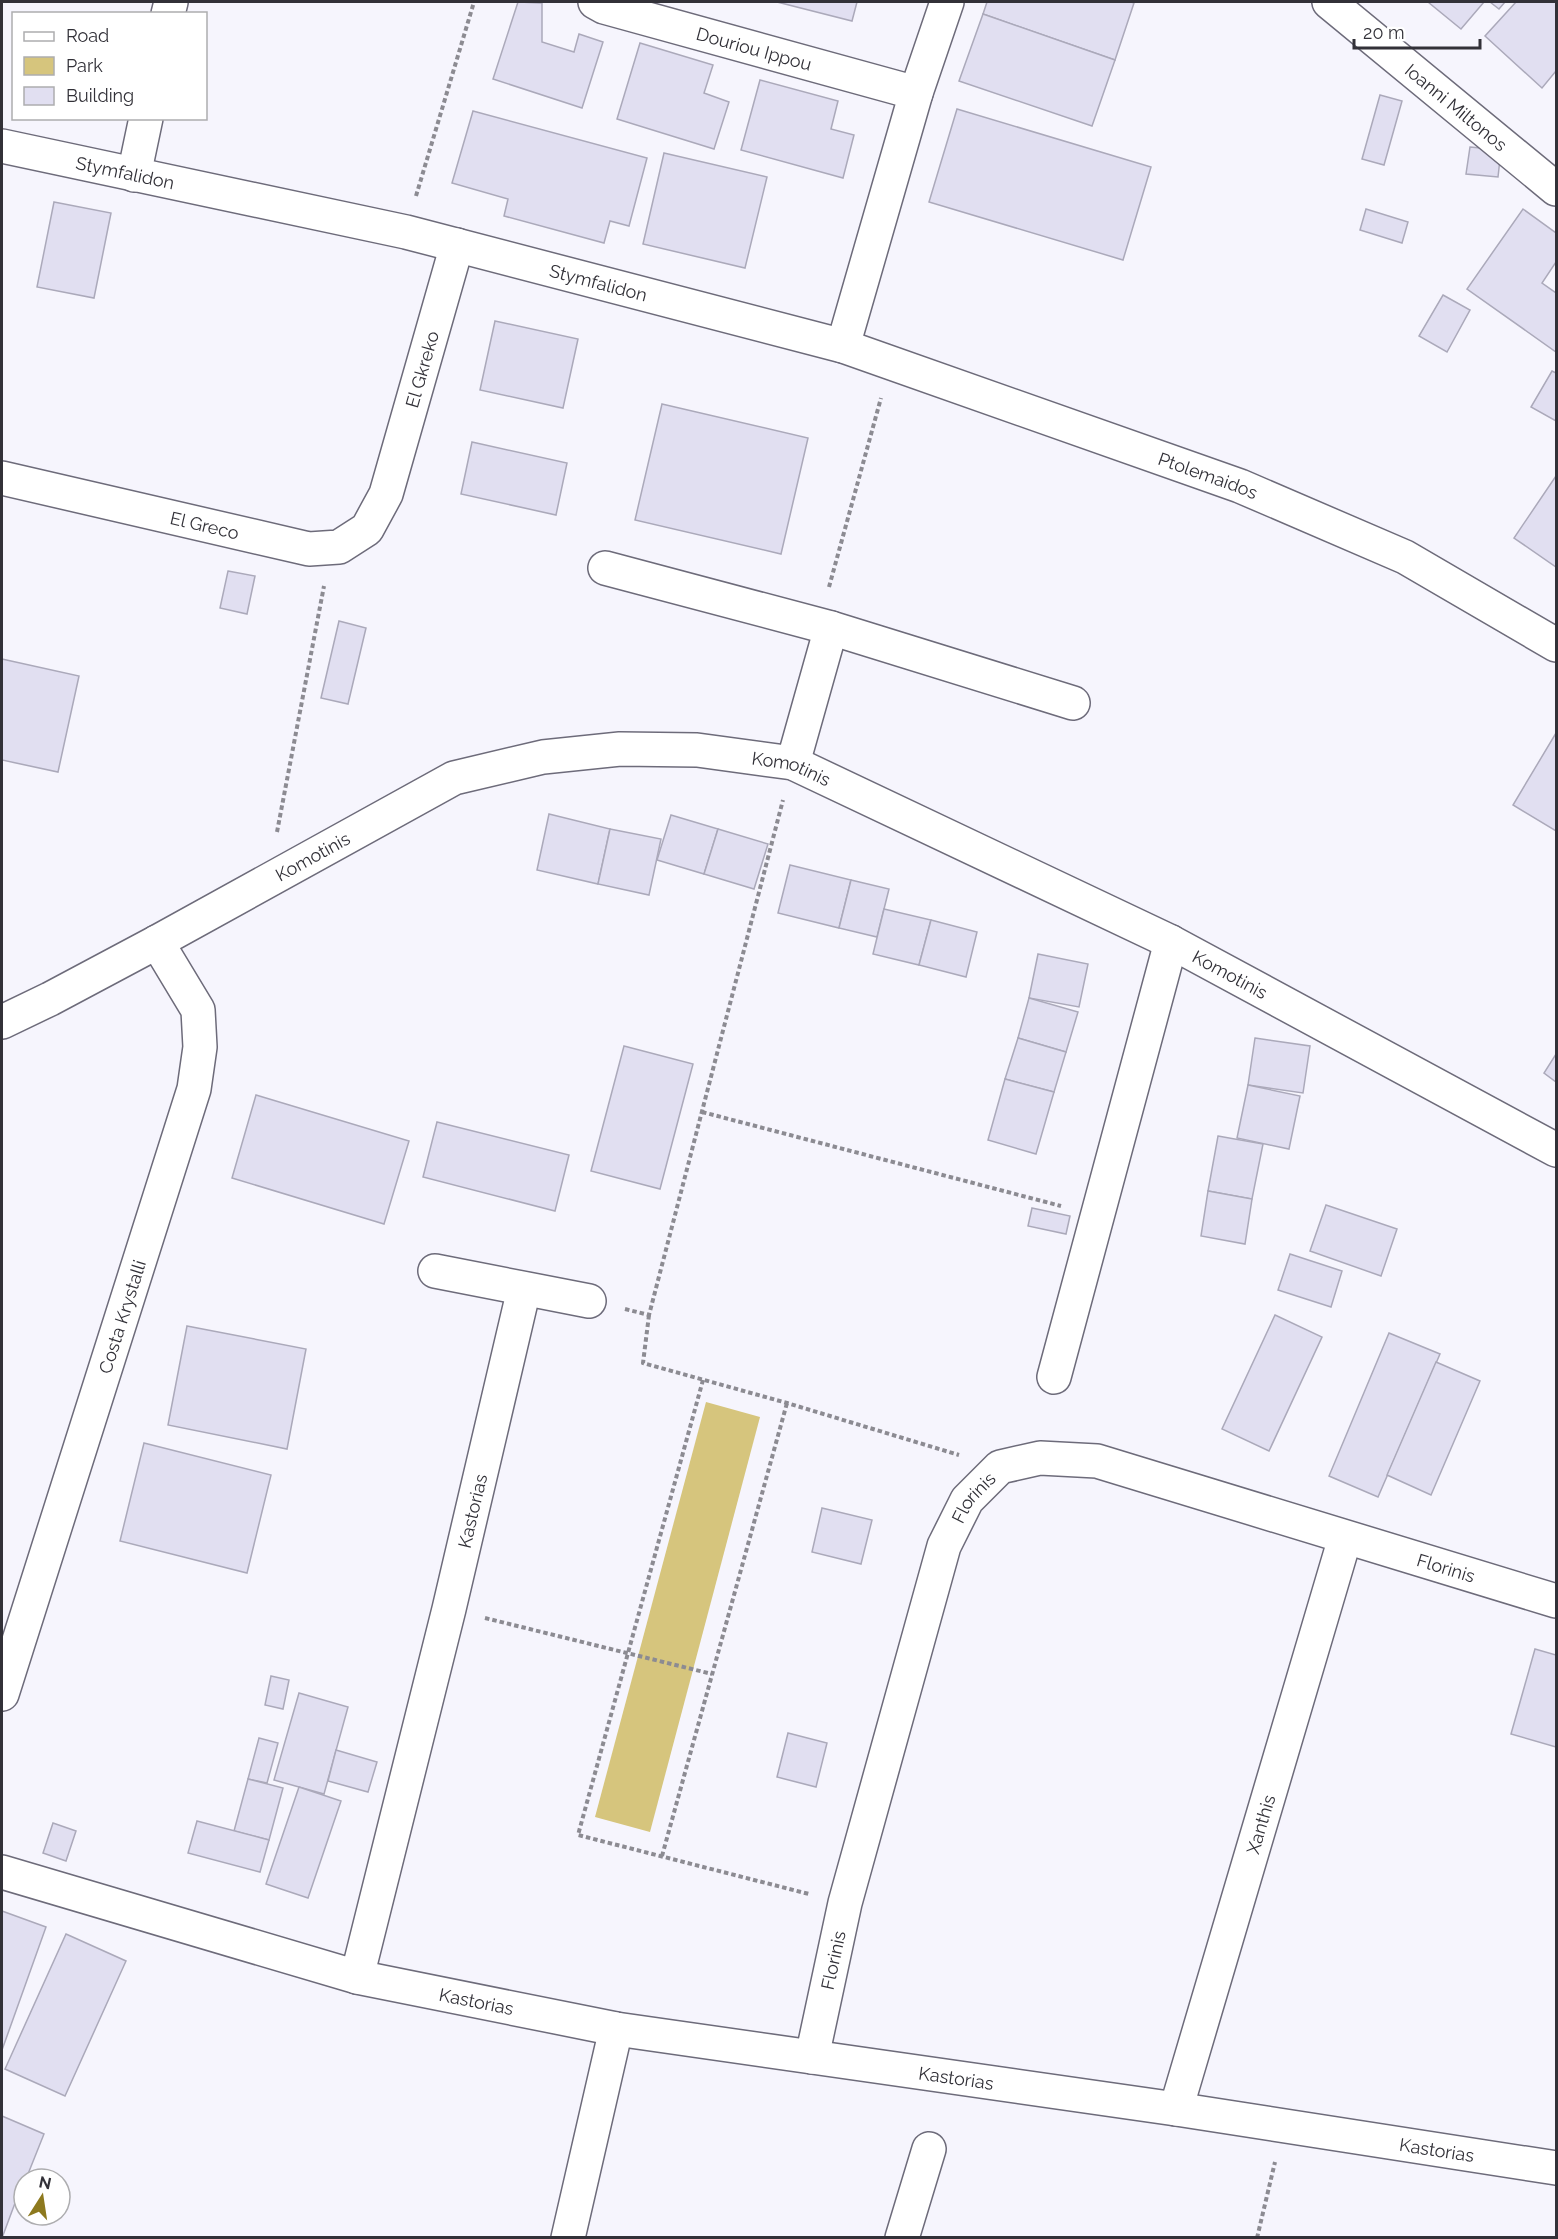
<svg xmlns="http://www.w3.org/2000/svg" width="1558" height="2239" font-family="Raleway,sans-serif">
<style>
.green{fill:#d6c57d}
.building{fill:#e1dff1;stroke:#aba9ba;stroke-width:1.5}
.lines{fill:none;stroke-linecap:round;stroke-linejoin:round}
.minor-casing{stroke:#6d6b7a;stroke-width:36}
.path{stroke:#8c8b92;stroke-width:4;stroke-dasharray:4.5 3;stroke-linecap:butt}
.minor{stroke:#fff;stroke-width:33}
.labels{text-anchor:middle;dominant-baseline:central;stroke-width:5;stroke-linejoin:round;paint-order:stroke}
.street-label{font-size:18px;fill:#323138;stroke:#fff}
</style>
<rect width="100%" height="100%" fill="#f6f5fd"/>
<polygon class="green" points="706,1402 760,1417 650,1832 595,1817"/>
<g class="building">
<polygon points="518,2 542,3 542,42 574,52 579,34 603,42 582,108 493,79"/>
<polygon points="777,2 857,2 852,21"/>
<polygon points="987,2 1131,2 1134,3 1115,60 983,14"/>
<polygon points="1428,2 1484,2 1461,29"/>
<polygon points="1490,2 1505,2 1499,9"/>
<polygon points="1516,2 1556,2 1556,71 1542,88 1485,36"/>
<polygon points="983,14 1115,60 1092,126 959,81"/>
<polygon points="640,43 713,65 704,93 729,102 714,149 617,119"/>
<polygon points="760,80 838,101 831,129 854,135 843,178 741,150"/>
<polygon points="1380,95 1402,101 1384,165 1362,159"/>
<polygon points="957,109 1151,167 1123,260 929,202"/>
<polygon points="473,111 647,158 629,226 610,221 604,243 504,216 508,199 452,183"/>
<polygon points="1470,147 1501,150 1498,177 1466,174"/>
<polygon points="664,153 767,177 745,268 643,244"/>
<polygon points="54,202 111,213 94,298 37,287"/>
<polygon points="1366,209 1408,222 1402,243 1360,230"/>
<polygon points="1523,209 1556,233 1556,262 1542,283 1556,293 1556,352 1467,289"/>
<polygon points="1443,295 1470,310 1447,352 1419,336"/>
<polygon points="495,321 578,339 563,408 480,390"/>
<polygon points="1552,371 1556,373 1556,421 1531,407"/>
<polygon points="662,404 808,438 781,554 635,520"/>
<polygon points="472,442 567,463 556,515 461,494"/>
<polygon points="1556,476 1556,567 1514,538"/>
<polygon points="228,571 255,576 247,614 220,608"/>
<polygon points="339,621 366,628 348,704 321,698"/>
<polygon points="2,659 79,676 58,772 2,760"/>
<polygon points="1556,733 1556,831 1513,805"/>
<polygon points="549,814 610,829 598,884 537,870"/>
<polygon points="671,815 718,829 704,874 657,860"/>
<polygon points="610,829 661,839 649,895 598,884"/>
<polygon points="718,829 768,844 754,889 704,874"/>
<polygon points="790,865 851,880 839,928 778,913"/>
<polygon points="851,880 889,889 877,937 839,928"/>
<polygon points="884,909 931,920 919,965 873,954"/>
<polygon points="931,920 977,932 966,977 919,965"/>
<polygon points="1038,954 1088,964 1079,1007 1029,998"/>
<polygon points="1029,998 1078,1012 1066,1052 1018,1038"/>
<polygon points="1018,1038 1066,1052 1054,1092 1005,1079"/>
<polygon points="1255,1038 1310,1046 1303,1093 1248,1085"/>
<polygon points="624,1046 693,1064 660,1189 591,1171"/>
<polygon points="1556,1054 1556,1082 1544,1073"/>
<polygon points="1005,1079 1054,1092 1036,1154 988,1140"/>
<polygon points="1248,1085 1300,1096 1289,1149 1237,1138"/>
<polygon points="256,1095 409,1141 384,1224 232,1178"/>
<polygon points="437,1122 569,1155 555,1211 423,1177"/>
<polygon points="1218,1136 1263,1144 1252,1199 1208,1191"/>
<polygon points="1208,1191 1252,1199 1245,1244 1201,1236"/>
<polygon points="1326,1205 1397,1229 1381,1276 1310,1251"/>
<polygon points="1032,1208 1070,1216 1066,1234 1028,1226"/>
<polygon points="1290,1254 1342,1271 1331,1307 1278,1290"/>
<polygon points="1275,1315 1322,1337 1269,1451 1222,1429"/>
<polygon points="187,1326 306,1349 287,1449 168,1425"/>
<polygon points="1389,1333 1440,1354 1378,1497 1329,1476"/>
<polygon points="1436,1362 1480,1381 1431,1495 1387,1475"/>
<polygon points="144,1443 271,1475 247,1573 120,1541"/>
<polygon points="822,1508 872,1520 861,1564 812,1552"/>
<polygon points="1535,1649 1556,1655 1556,1747 1511,1734"/>
<polygon points="271,1676 289,1680 283,1709 265,1705"/>
<polygon points="299,1693 348,1707 324,1794 274,1780"/>
<polygon points="788,1733 827,1743 816,1787 777,1777"/>
<polygon points="259,1738 278,1743 267,1783 248,1779"/>
<polygon points="336,1750 377,1762 368,1792 328,1781"/>
<polygon points="248,1779 283,1788 269,1840 234,1831"/>
<polygon points="299,1787 341,1801 308,1898 266,1884"/>
<polygon points="197,1821 269,1840 260,1872 188,1853"/>
<polygon points="53,1823 76,1831 66,1861 43,1853"/>
<polygon points="2,1911 46,1927 2,2050"/>
<polygon points="66,1934 126,1961 65,2096 5,2069"/>
<polygon points="2,2116 44,2134 26,2179 24,2179 2,2238"/>
</g>
<g class="lines">
<defs>
<g id="minor">
<path id="s1" d="M595,2L604,7L916,93"/>
<path id="s2" d="M1329,2L1556,189"/>
<polyline points="168,14 171,2"/>
<path id="s3" d="M2,146L406,232L843,346L1240,486L1405,557L1556,645"/>
<polyline points="134,175 146,118"/>
<polyline points="843,346 916,93 947,2"/>
<path id="s4" d="M2,478L309,549L339,547L367,529L386,494L457,245"/>
<polyline points="605,568 831,628 1073,703"/>
<polyline points="793,763 831,628"/>
<path id="s5" d="M2,1022L50,999L157,942L454,778L543,757L620,749L697,750L793,763L1171,942L1556,1150"/>
<polyline points="435,1271 589,1301"/>
<polyline points="1054,1377 1171,942"/>
<path id="s6" d="M2,1694L194,1089L200,1047L198,1010L157,942"/>
<path id="s7" d="M2,1872L357,1977L616,2029L1176,2109L1556,2168"/>
<path id="s8" d="M357,1977L449,1609L524,1289"/>
<path id="s9" d="M812,2057L845,1903L944,1546L967,1500L1000,1467L1040,1458L1097,1461L1556,1601"/>
<path id="s10" d="M1176,2109L1345,1538"/>
<polyline points="568,2238 616,2029"/>
<polyline points="902,2238 929,2149"/>
</g>
</defs>
<use href="#minor" class="minor-casing"/>
<g class="path">
<polyline points="416,196 474,2"/>
<polyline points="829,587 881,398"/>
<polyline points="277,832 324,586"/>
<polyline points="702,1112 1061,1206"/>
<polyline points="625,1309 649,1315 783,800"/>
<polyline points="649,1315 643,1363 787,1403 959,1455"/>
<polyline points="703,1380 578,1835 809,1894"/>
<polyline points="485,1618 712,1674"/>
<polyline points="662,1856 787,1403"/>
<polyline points="1257,2238 1275,2162"/>
</g>
<use href="#minor" class="minor"/>
</g>
<g class="labels">
<g class="street-label">
<text stroke="none"><textPath href="#s1" startOffset="166">Douriou Ippou</textPath></text>
<text stroke="none"><textPath href="#s2" startOffset="165">Ioanni Miltonos</textPath></text>
<text stroke="none"><textPath href="#s3" startOffset="126">Stymfalidon</textPath></text>
<text stroke="none"><textPath href="#s3" startOffset="612">Stymfalidon</textPath></text>
<text stroke="none"><textPath href="#s4" startOffset="548">El Gkreko</textPath></text>
<text stroke="none"><textPath href="#s3" startOffset="1252">Ptolemaidos</textPath></text>
<text stroke="none"><textPath href="#s4" startOffset="208">El Greco</textPath></text>
<text stroke="none"><textPath href="#s5" startOffset="856">Komotinis</textPath></text>
<text stroke="none"><textPath href="#s5" startOffset="352">Komotinis</textPath></text>
<text stroke="none"><textPath href="#s5" startOffset="1342">Komotinis</textPath></text>
<text stroke="none"><textPath href="#s6" startOffset="396">Costa Krystalli</textPath></text>
<text stroke="none"><textPath href="#s9" startOffset="585">Florinis</textPath></text>
<text stroke="none"><textPath href="#s8" startOffset="480">Kastorias</textPath></text>
<text stroke="none"><textPath href="#s9" startOffset="1089">Florinis</textPath></text>
<text stroke="none"><textPath href="#s10" startOffset="297">Xanthis</textPath></text>
<text stroke="none"><textPath href="#s9" startOffset="99">Florinis</textPath></text>
<text stroke="none"><textPath href="#s7" startOffset="492">Kastorias</textPath></text>
<text stroke="none"><textPath href="#s7" startOffset="978">Kastorias</textPath></text>
<text stroke="none"><textPath href="#s7" startOffset="1464">Kastorias</textPath></text>
</g>
</g>
<rect width="1558" height="2239" fill="none" stroke="#323138" stroke-width="6"/>
<rect x="12" y="12" width="195" height="108" fill="#ffffff" stroke="#adadaf" stroke-width="1.5"/>
<rect x="24" y="32" width="30" height="9" fill="#ffffff" stroke="#adadaf" stroke-width="1.5"/>
<text x="66" y="42" font-size="18" fill="#323138">Road</text>
<rect x="24" y="57" width="30" height="18" fill="#d6c57d" stroke="#adadaf" stroke-width="1.5"/>
<text x="66" y="72" font-size="18" fill="#323138">Park</text>
<rect x="24" y="87" width="30" height="18" fill="#e1dff1" stroke="#adadaf" stroke-width="1.5"/>
<text x="66" y="102" font-size="18" fill="#323138">Building</text>
<g transform="translate(42 2197) rotate(12)"><circle r="28" fill="#ffffff" stroke="#adadaf" stroke-width="1.5"/>
<path d="M0-4.5L10 22L0 15L-10 22Z" fill="#8d791e"/>
<text y="-9" font-size="16" font-weight="bold" text-anchor="middle" fill="#323138">N</text>
</g>
<path d="M1354 39v9h126v-9" fill="none" stroke="#323138" stroke-width="3"/>
<text x="1363" y="39" font-size="18" fill="#323138" stroke="#ffffff" stroke-width="4.5" paint-order="stroke">20 m</text>
</svg>
